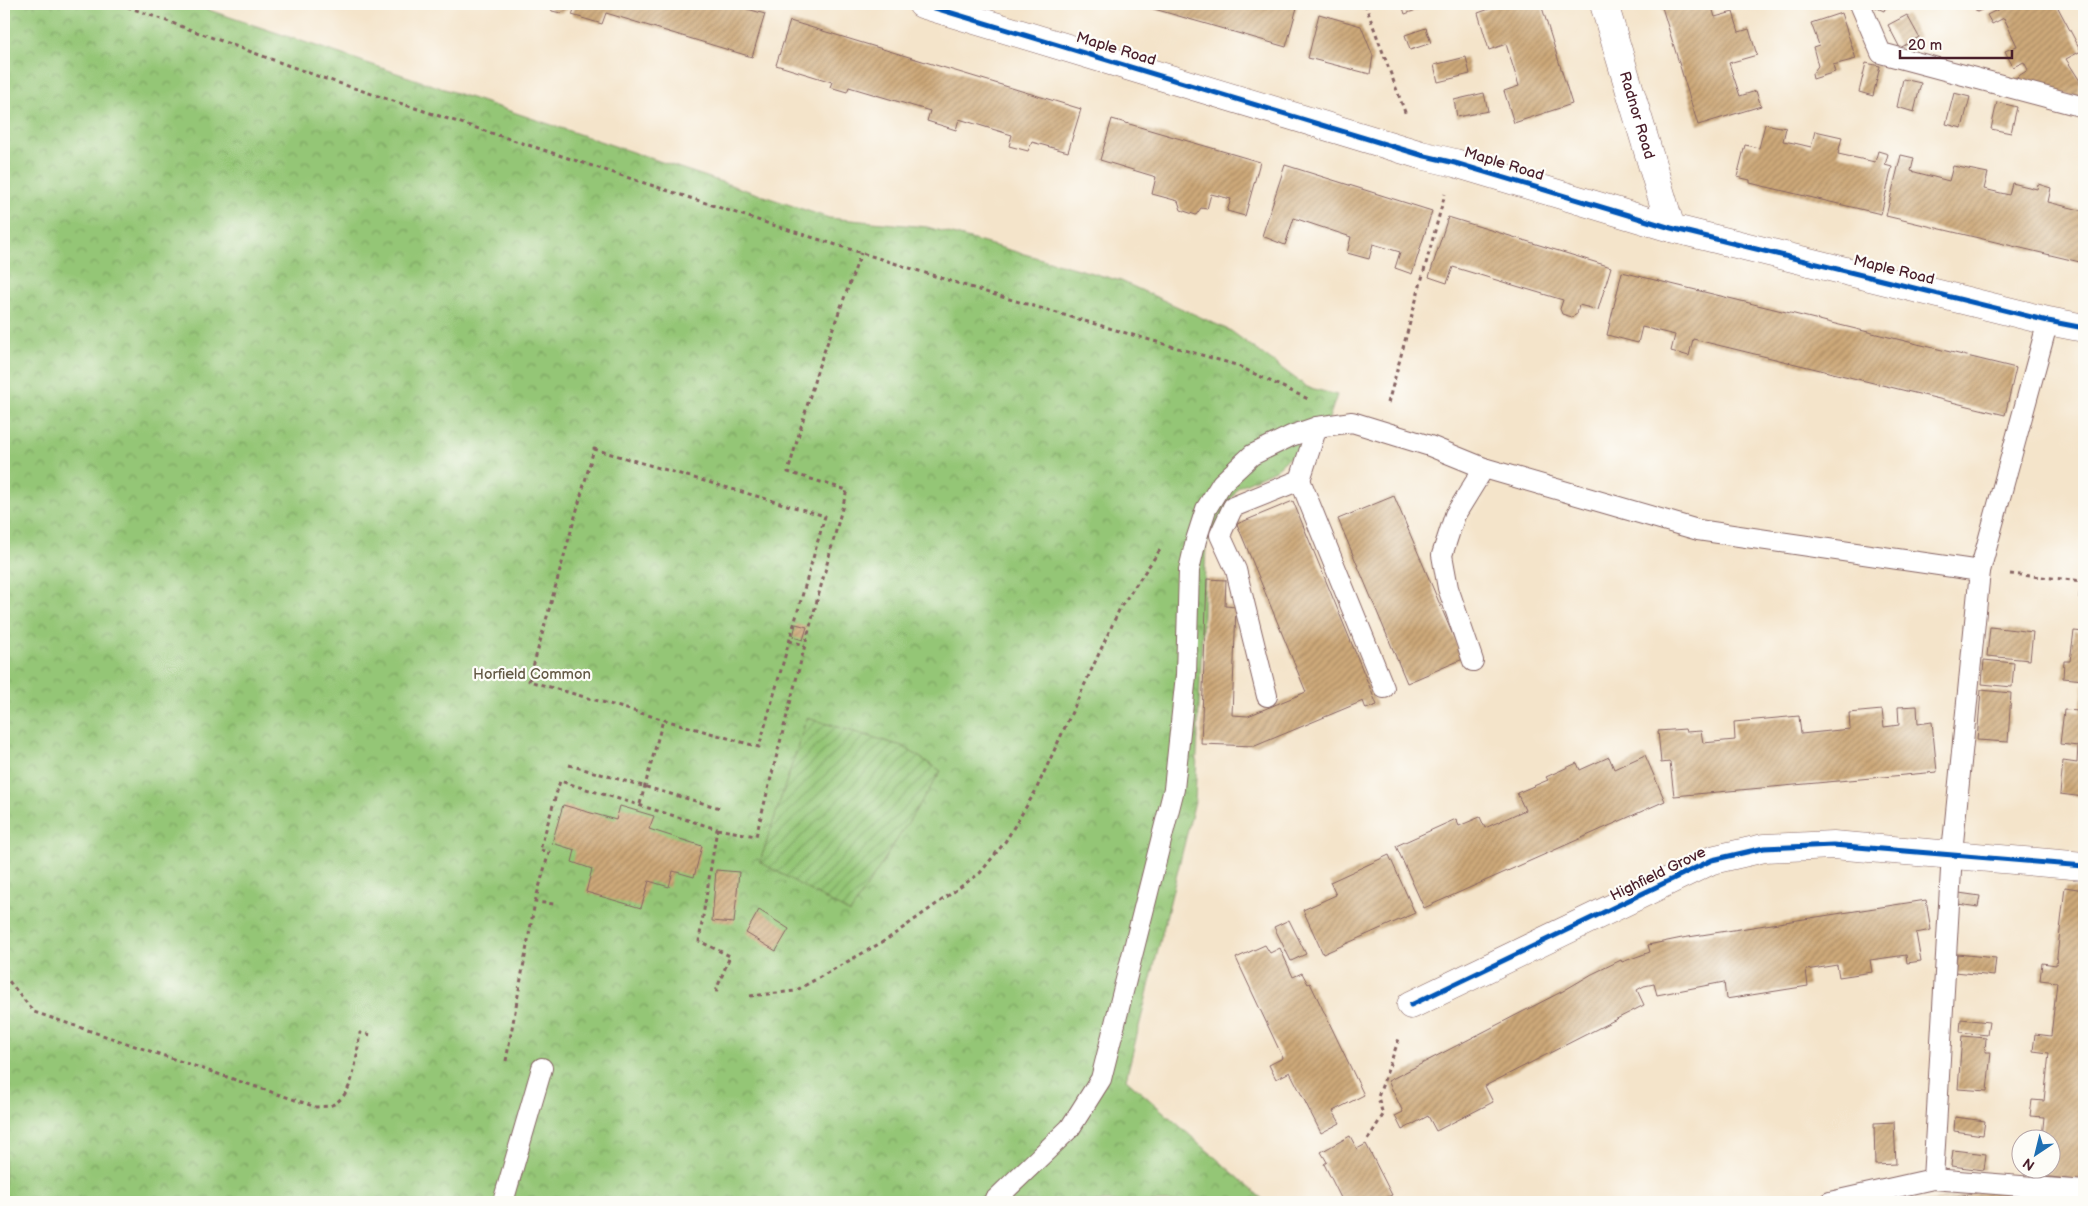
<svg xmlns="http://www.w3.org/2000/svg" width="2088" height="1206" font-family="'Balsamiq Sans',sans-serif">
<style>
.park{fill:url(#park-crowns);stroke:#6f7250}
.garden{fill:url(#garden-furrows);stroke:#6f7250}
.building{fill:url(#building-hatch)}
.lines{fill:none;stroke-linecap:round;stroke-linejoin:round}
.service-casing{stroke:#866463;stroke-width:22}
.minor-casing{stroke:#866463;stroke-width:29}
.path{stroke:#866463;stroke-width:3;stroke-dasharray:4 4;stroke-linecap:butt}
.service{stroke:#fff;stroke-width:20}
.minor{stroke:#fff;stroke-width:28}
.cycleway-casing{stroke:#fdfcf7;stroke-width:8}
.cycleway{stroke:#0057b8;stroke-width:5}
.labels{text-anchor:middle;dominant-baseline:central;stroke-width:4.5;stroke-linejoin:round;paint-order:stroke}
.street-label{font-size:15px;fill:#4a1f2b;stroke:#fdfcf7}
.park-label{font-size:15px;fill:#645945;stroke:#fdfcf7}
</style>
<defs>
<pattern id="park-crowns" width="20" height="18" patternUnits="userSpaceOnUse" patternTransform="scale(1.25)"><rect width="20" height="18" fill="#94c676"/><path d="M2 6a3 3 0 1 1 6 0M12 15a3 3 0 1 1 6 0" fill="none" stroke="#7ba061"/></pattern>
<pattern id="garden-furrows" width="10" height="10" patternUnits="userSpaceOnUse" patternTransform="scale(1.25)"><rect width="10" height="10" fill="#94c676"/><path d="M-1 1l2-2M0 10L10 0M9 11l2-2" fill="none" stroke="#7ba061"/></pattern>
<pattern id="building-hatch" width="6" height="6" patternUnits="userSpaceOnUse" patternTransform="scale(1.25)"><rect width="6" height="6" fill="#cda979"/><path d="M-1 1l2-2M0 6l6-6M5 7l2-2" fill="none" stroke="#a88963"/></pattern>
</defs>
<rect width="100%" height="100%" fill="#fdfcf7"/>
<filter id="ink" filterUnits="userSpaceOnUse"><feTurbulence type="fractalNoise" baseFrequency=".02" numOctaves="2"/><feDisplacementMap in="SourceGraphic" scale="10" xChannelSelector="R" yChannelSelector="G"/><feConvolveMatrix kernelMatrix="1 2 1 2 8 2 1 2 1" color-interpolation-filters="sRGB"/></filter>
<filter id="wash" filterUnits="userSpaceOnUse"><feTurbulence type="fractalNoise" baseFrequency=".0096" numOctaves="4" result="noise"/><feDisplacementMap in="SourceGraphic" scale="20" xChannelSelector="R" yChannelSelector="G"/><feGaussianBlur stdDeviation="1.12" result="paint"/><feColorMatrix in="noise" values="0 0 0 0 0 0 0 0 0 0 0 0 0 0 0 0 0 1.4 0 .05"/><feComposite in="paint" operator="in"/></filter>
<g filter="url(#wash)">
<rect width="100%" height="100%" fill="#f4e4ca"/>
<polygon class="park" points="4,4 191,4 829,218 927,227 1121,281 1231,331 1307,387 1337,395 1327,424 1275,470 1238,487 1206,545 1195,801 1126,1079 1266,1202 4,1202"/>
<polygon class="garden" points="807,718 902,746 941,771 850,913 760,862"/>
<g id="blocks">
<g class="building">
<polygon points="549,4 569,4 567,10 561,13 552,11"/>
<polygon points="576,4 730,4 765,14 752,57 606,13 602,24 572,15"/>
<polygon points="1137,4 1298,4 1286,47"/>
<polygon points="1402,4 1433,4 1405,14"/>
<polygon points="1494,4 1541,4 1572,104 1514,123 1504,91 1519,86 1506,44 1489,50 1478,13 1495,7"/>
<polygon points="1661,4 1711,4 1715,17 1733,12 1739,32 1749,29 1757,55 1729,63 1740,96 1756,91 1761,106 1698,125"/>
<polygon points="1868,4 1887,4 1884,11"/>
<polygon points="1973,4 1994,4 1977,12"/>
<polygon points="2009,4 2056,4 2081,51 2066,59 2080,81 2079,98 2012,80 2028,70 2024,62 2013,67 2005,51 2017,46 2004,18 1992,24 1987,15"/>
<polygon points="1841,13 1856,59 1833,65 1835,72 1813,79 1812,74 1818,66 1813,47 1819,45 1811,23"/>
<polygon points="1319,14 1361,26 1373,56 1370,74 1308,58"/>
<polygon points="1907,15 1919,37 1900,48 1888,25"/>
<polygon points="790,21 1081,109 1068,152 1032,142 1028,151 1009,146 1012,135 959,119 956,130 927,121 930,111 849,87 847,92 830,87 832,82 776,65"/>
<polygon points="1426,28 1431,43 1410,50 1405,35"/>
<polygon points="1466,57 1470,74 1438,82 1434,65"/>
<polygon points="1866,63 1880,66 1873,96 1859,92"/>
<polygon points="1903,79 1921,83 1914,112 1897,107"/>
<polygon points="1484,93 1488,111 1457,117 1454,100"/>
<polygon points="1954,93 1970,97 1962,128 1946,124"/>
<polygon points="1997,102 2017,107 2011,133 1991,129"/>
<polygon points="1112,119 1260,162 1245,216 1227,211 1231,199 1211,194 1207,209 1201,208 1196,215 1181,210 1178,201 1152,194 1156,177 1100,160"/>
<polygon points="1765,124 1786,128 1783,141 1794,143 1811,147 1815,131 1842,137 1838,154 1875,162 1878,151 1888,154 1885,165 1892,167 1881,214 1750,183 1750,180 1737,177 1745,145 1759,148"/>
<polygon points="1901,155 1914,158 1911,171 1949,181 1953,166 1988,173 1984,189 2009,195 2012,183 2037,189 2038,184 2051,188 2048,202 2084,211 2084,263 1886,216"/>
<polygon points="1285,165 1432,211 1412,274 1395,268 1400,252 1373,244 1369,259 1347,253 1351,237 1294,218 1285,245 1262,236"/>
<polygon points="1448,217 1611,267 1598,310 1579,305 1577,314 1572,317 1562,314 1560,309 1563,300 1453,267 1447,283 1429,277"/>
<polygon points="1622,272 2016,368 2005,415 1693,339 1689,356 1671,351 1675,335 1642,327 1638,343 1607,335"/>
<polygon points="1394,496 1463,659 1407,683 1338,519"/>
<polygon points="1293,501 1377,705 1366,709 1363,701 1255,746 1201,744 1207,579 1226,580 1225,606 1236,607 1232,715 1248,716 1306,692 1237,524"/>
<polygon points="2080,585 2084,586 2084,599 2079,598"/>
<polygon points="796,624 807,627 803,640 793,637"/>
<polygon points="1990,627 2033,632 2030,660 1987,656"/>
<polygon points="2074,631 2084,632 2084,680 2063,678 2064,661 2070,661"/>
<polygon points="1984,660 2014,663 2012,687 1982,684"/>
<polygon points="2083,684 2084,684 2084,797 2060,794 2063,761 2077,763 2078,746 2060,744 2064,710 2080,711"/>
<polygon points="1981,690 2011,693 2008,742 1977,740"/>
<polygon points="1917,706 1918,724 1932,722 1937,772 1674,796 1670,762 1661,763 1658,731 1685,729 1686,732 1701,731 1703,743 1735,740 1734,722 1799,716 1801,734 1850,729 1849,713 1882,710 1884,727 1899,725 1898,707"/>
<polygon points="1645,755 1665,801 1424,908 1396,846 1456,819 1459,826 1480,817 1485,828 1525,810 1517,793 1548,780 1546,777 1577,763 1580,770 1609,757 1614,769"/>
<polygon points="563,805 616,820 620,806 654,816 649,829 702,846 694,877 673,871 669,887 649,881 641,908 586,892 592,869 572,862 575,850 552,843"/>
<polygon points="1389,855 1415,913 1323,954 1303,910 1336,895 1330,882"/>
<polygon points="716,870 739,872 734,923 712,921"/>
<polygon points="2065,887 2084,890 2084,1181 2024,1174 2025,1168 2050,1168 2050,1138 2042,1138 2044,1117 2030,1116 2032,1100 2044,1101 2049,1053 2033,1051 2035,1034 2051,1036 2057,982 2040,980 2042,963 2056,965"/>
<polygon points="1959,893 1980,896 1978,907 1958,904"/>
<polygon points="1926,900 1931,930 1916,933 1921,961 1907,963 1906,955 1870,960 1872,972 1839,977 1837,965 1806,970 1808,986 1726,999 1724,982 1657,995 1654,984 1644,986 1637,990 1644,1005 1485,1086 1493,1102 1436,1131 1428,1116 1402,1130 1395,1116 1403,1112 1388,1081 1563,991 1592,974 1621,960 1622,962 1650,952 1648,945 1682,938"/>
<polygon points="759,910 789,929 776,951 746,933"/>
<polygon points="1289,920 1306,954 1291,961 1274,927"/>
<polygon points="1265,945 1270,953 1280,948 1293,977 1302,973 1308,984 1310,983 1364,1095 1333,1111 1340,1123 1321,1133 1290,1072 1276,1079 1269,1065 1283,1058 1236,958"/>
<polygon points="1957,954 1996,958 1994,976 1955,972"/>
<polygon points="1961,1019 1989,1022 1987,1035 1960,1032"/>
<polygon points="1962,1036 1986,1038 1985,1052 1991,1052 1987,1091 1958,1089"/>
<polygon points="1955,1117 1985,1121 1983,1135 1954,1131"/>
<polygon points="1894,1122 1896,1164 1875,1165 1874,1123"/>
<polygon points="1350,1136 1357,1149 1366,1144 1392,1195 1379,1201 1380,1202 1343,1202 1324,1164 1327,1162 1321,1152"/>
<polygon points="1953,1150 1986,1154 1984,1170 1951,1166"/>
<polygon points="1988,1191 2083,1200 2082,1202 1919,1202"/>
</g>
</g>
</g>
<g filter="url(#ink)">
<use href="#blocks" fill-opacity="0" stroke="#866463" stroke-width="1"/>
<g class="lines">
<defs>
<g id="service">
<polyline points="1860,4 1881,53 2084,107"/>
<polyline points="1300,480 1384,688"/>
<polyline points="1473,661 1448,588 1442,555 1455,515 1484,468"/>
<polyline points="1267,696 1236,570 1220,535 1233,507 1300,480 1317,427"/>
<polyline points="1933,1179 1952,853 1980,571 2048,321"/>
<polyline points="503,1202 542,1068"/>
<polyline points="993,1202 1070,1128 1101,1079 1174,789 1186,675 1189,570 1196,540 1206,509 1222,483 1252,455 1291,436 1317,427 1352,422 1430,446 1484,468 1698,530 1980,571"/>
<polyline points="1830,1202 1933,1179 2084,1191"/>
</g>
<g id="minor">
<polyline points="922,4 1421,155 1455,163 1671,228 2048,321 2084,328"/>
<path id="s1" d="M1604,4L1671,228"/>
<polyline points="1411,1005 1712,860 1764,848 1833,845 2084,866"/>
</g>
</defs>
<use href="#service" class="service-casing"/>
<use href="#minor" class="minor-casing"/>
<g class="path">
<polyline points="120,4 320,77 773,225 992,294 1236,365 1308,399"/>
<polyline points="1365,4 1406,115"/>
<polyline points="1388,403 1445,194"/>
<polygon points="594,449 825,516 759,747 529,681"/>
<polyline points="2010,574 2084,581"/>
<polyline points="789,641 805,645"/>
<polyline points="569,765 720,808"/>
<polyline points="640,804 663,720"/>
<polyline points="717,829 756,836 805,645 847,490 788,472 818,368 861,253"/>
<polyline points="535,902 549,852 540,850 560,781 717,829 699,941 730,956 717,988 716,996"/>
<path d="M4,975L34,1012L316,1107C321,1106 328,1107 332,1105C356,1094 356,1055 360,1033L372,1035"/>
<polyline points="750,996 795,991 886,940 980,873 1005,842 1035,792 1120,608 1162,547"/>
<polyline points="506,1061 535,902 554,904"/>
<polyline points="1368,1139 1383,1115 1378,1097 1400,1036"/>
</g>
<use href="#service" class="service"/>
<use href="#minor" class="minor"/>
<defs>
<g id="cycleway">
<polyline points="922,4 1421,155 1455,163 1671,228 2048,321 2084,328"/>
<polyline points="1411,1005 1712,860 1764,848 1833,845 2084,866"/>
</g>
</defs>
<use href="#cycleway" class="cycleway-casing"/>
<use href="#cycleway" class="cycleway"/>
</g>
</g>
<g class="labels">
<g class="street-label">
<text transform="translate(1116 49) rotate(17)">Maple Road</text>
<text stroke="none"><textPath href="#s1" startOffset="116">Radnor Road</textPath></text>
<text transform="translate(1504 164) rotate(17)">Maple Road</text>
<text transform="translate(1894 270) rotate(14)">Maple Road</text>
<text transform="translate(1658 874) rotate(-26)">Highfield Grove</text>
</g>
<g class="park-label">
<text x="532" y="674">Horfield Common</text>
</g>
</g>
<rect width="2088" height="1206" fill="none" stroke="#fdfcf7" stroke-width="20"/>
<g transform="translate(2036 1154) rotate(215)"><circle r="24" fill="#fdfcf7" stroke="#b5a4a5"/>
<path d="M0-4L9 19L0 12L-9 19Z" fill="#1f6fb2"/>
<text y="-8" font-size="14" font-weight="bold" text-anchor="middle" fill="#4a1f2b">N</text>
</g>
<path d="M1900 50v8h112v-8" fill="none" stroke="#4a1f2b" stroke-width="2.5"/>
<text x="1908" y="50" font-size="15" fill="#4a1f2b" stroke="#fdfcf7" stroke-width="4" paint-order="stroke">20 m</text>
</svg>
